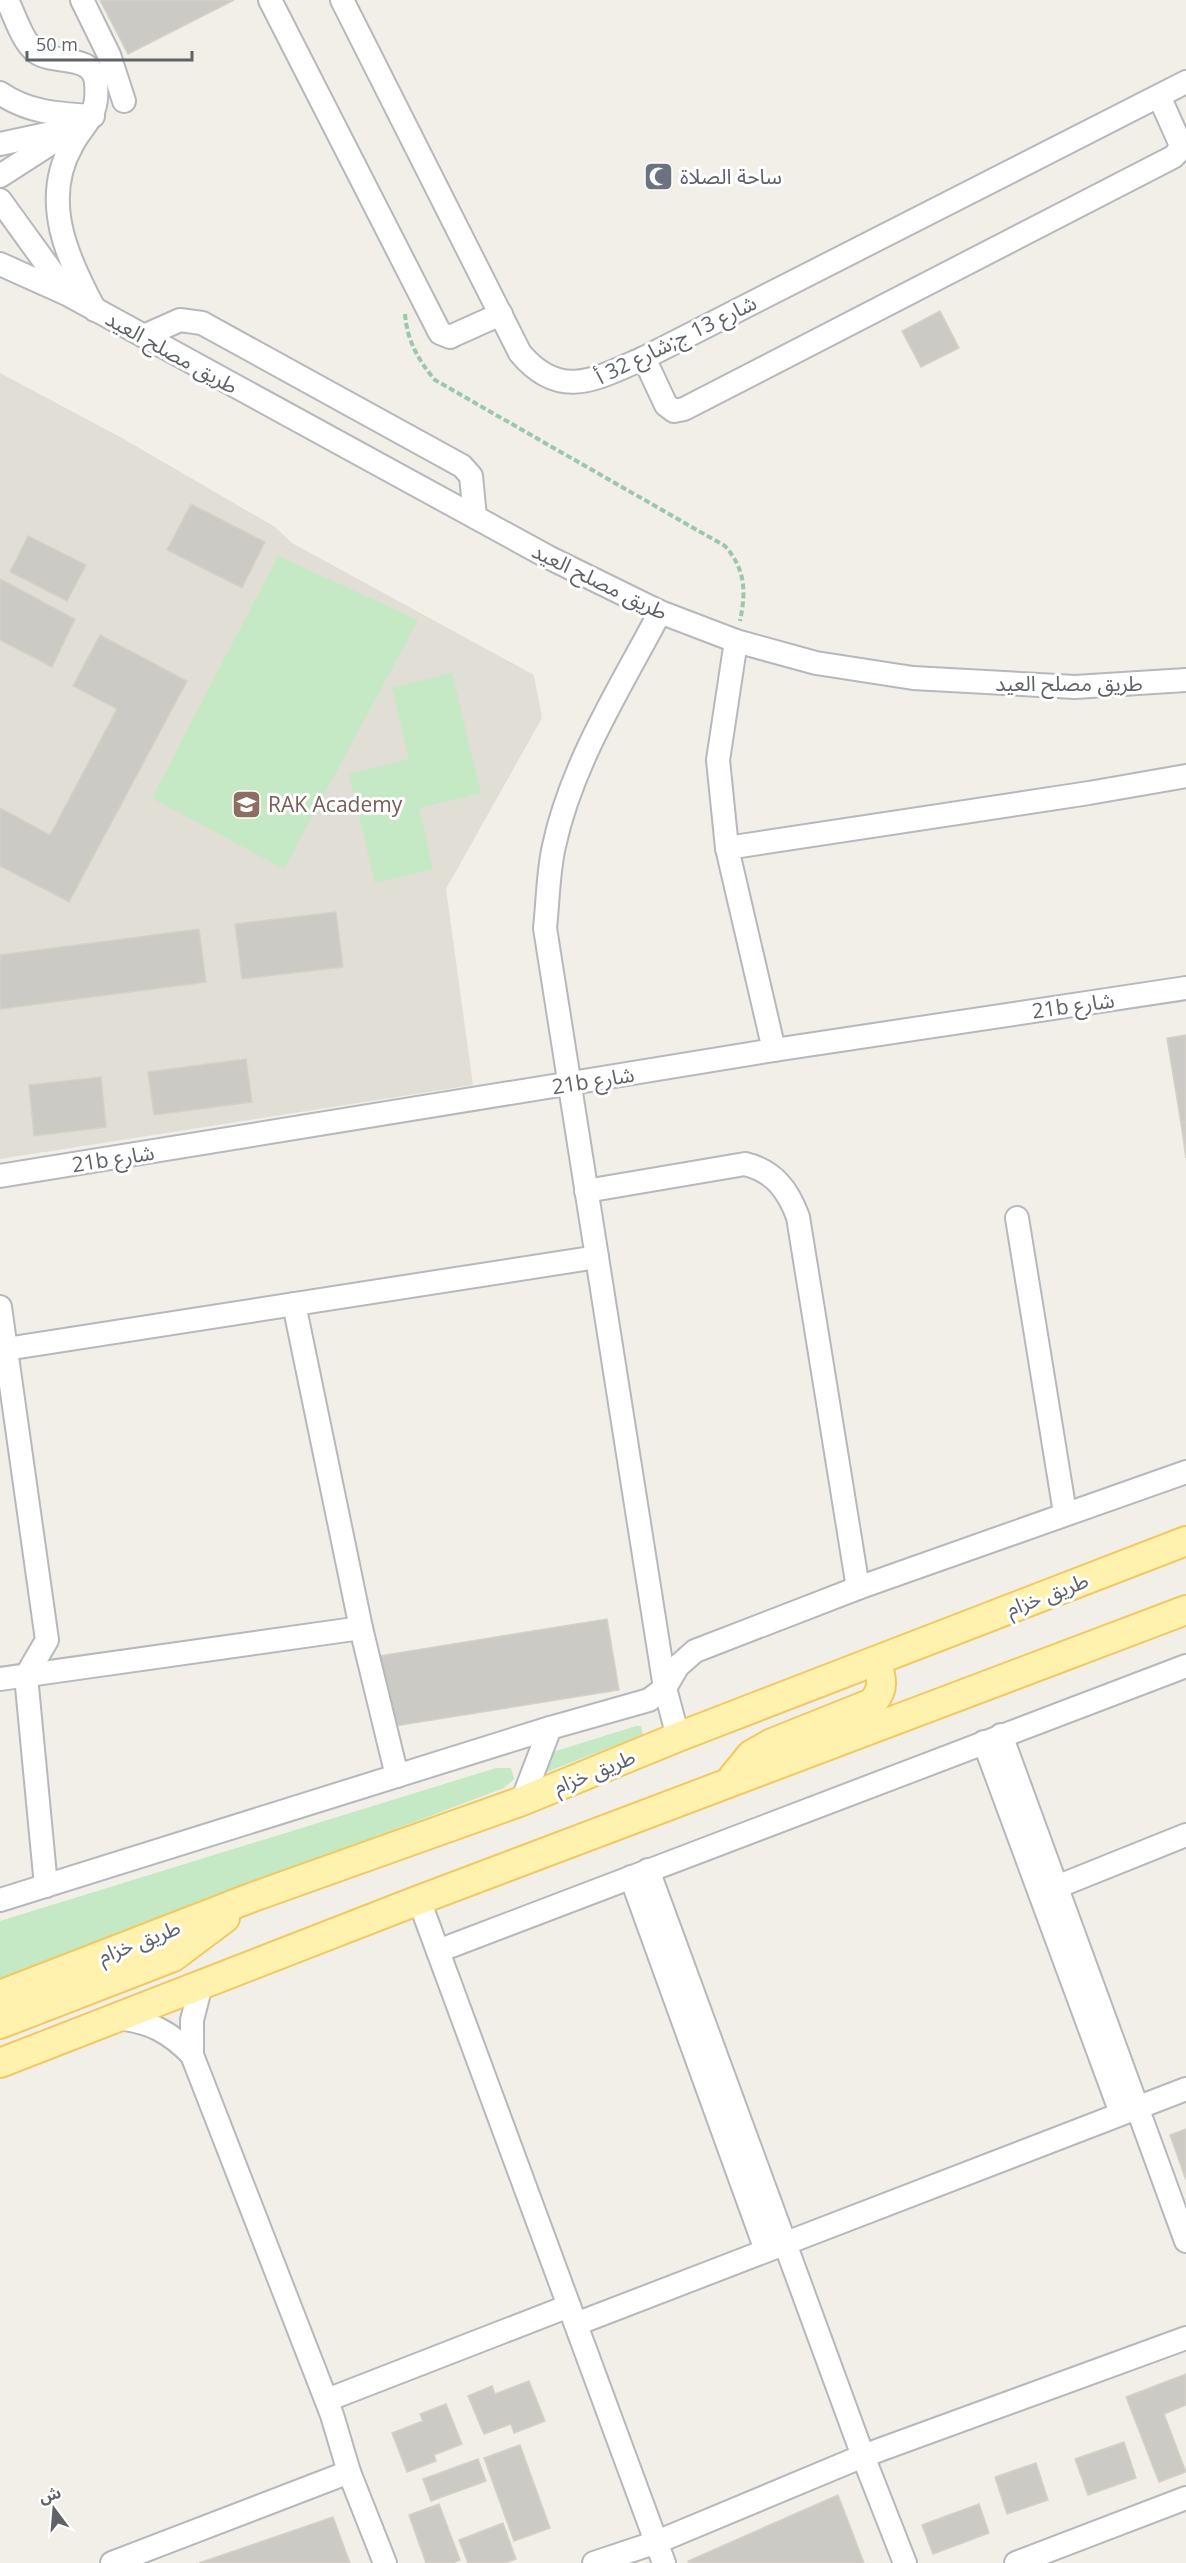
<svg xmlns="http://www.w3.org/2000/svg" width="1186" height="2563" font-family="'Open Sans','Noto Sans Arabic',sans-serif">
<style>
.education{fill:#e1ded6}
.green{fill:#c5e8c5}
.building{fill:#cccac5;stroke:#d6d1c6;stroke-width:1.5}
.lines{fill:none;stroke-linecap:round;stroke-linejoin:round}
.minor-casing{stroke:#b5b8bc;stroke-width:26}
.major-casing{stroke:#f2c960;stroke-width:32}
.path{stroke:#9cc7a9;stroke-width:4;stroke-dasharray:6 3;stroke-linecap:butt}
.minor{stroke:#fff;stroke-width:22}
.major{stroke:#fff2af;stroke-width:28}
.labels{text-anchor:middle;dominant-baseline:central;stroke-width:6;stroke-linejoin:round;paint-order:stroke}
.worship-label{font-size:21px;fill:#5b616d;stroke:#fff;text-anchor:start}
.street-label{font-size:21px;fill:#5f6368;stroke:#fff}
.education-label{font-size:21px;fill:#785e54;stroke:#fff;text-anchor:start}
</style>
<rect width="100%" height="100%" fill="#f1efe8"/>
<polygon class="education" points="0,373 122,438 275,527 292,543 534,675 542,718 446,889 473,1085 0,1159"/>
<g class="green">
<polygon points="278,556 418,620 284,869 152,798"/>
<polygon points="452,673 481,793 419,808 433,869 375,883 349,774 409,759 392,688"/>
<polygon points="636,1726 641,1726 643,1735 541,1774 553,1752"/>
<polygon points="496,1768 511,1768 514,1779 504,1788 0,1979 0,1921"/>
</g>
<g class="building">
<polygon points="100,0 234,0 128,54"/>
<polygon points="940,311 959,348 921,367 902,331"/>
<polygon points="191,504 265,542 242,588 167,550"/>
<polygon points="28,536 86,565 67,601 10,572"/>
<polygon points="0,579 75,619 52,667 0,640"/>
<polygon points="100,635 187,681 69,902 0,866 0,808 50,835 117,709 73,686"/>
<polygon points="336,912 343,967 242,979 235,924"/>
<polygon points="199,929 206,982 0,1009 0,955"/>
<polygon points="1186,1035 1186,1122 1181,1123 1167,1038"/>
<polygon points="246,1059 252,1102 154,1115 148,1072"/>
<polygon points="101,1077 106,1127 34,1136 29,1085"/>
<polygon points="1186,1122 1186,1158 1181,1123"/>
<polygon points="607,1619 619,1690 389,1727 379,1656"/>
<polygon points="1186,2129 1186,2180 1170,2135"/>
<polygon points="1186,2374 1186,2405 1164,2414 1186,2472 1159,2482 1126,2397"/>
<polygon points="529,2381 545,2421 514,2433 511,2424 484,2434 468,2396 492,2386 495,2394"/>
<polygon points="446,2404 462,2444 434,2455 436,2461 407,2472 392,2433 423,2421 420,2414"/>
<polygon points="1124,2442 1136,2478 1088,2495 1075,2459"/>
<polygon points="520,2445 550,2528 514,2541 484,2458"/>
<polygon points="478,2459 486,2481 431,2501 423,2479"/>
<polygon points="1036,2463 1048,2500 1007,2514 995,2477"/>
<polygon points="838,2495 864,2563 689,2563 688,2561"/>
<polygon points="439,2504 460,2560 453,2563 426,2563 409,2515"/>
<polygon points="979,2504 989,2533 933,2554 922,2525"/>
<polygon points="333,2517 350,2563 199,2563"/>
<polygon points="503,2523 516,2559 505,2563 468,2563 459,2540"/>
</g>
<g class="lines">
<defs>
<g id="minor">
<path d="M7,0C15,16 22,41 36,52C54,65 94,53 96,83C99,117 85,121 72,145C40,201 68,260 95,310"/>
<polyline points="82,0 109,55 124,101"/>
<polyline points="270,0 440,333 450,337 454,335 501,314"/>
<path d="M342,0L520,353C560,401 596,379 644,358L1186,82"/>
<path d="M0,93C29,113 59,114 93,116"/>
<polyline points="0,144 56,132"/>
<polyline points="0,176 84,122"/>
<polyline points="0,200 68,294"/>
<polyline points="0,264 69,295 548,557 660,612 736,641 816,663 913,678 1075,687 1186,680"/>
<polyline points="144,336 180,320 202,323 462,466 471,476 475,517"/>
<polyline points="644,358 666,405 674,411 684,409 1173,157 1179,151 1180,143 1159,96"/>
<path d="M660,612C621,687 572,762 554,846C548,872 548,901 545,928L665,1688L678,1737"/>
<polyline points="736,641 718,760 727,848 774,1050"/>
<polyline points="727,848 1089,793 1186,776"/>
<polyline points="0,1176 774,1050 1186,988"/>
<path d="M586,1191L745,1164C774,1171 788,1190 798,1217L858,1588"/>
<polyline points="1017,1218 1065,1513"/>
<polyline points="294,1304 361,1628 397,1776"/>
<polyline points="0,1307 47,1640 26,1676 46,1886"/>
<polyline points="6,1349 597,1257"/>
<polyline points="0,1679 361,1628"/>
<polyline points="1001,1735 1186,2241"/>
<polyline points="984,1742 1121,2113"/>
<polyline points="522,1801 550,1728"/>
<polyline points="648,1870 863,2456 905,2563"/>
<polyline points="631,1877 766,2250"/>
<polyline points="1044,1892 1186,1835"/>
<polyline points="0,1900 550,1728 649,1700 665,1688 678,1666 695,1651 858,1588 1186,1472"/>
<polyline points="419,1900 664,2563"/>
<polyline points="438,1951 1186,1666"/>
<polyline points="201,1985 192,2020 192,2055 332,2415 349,2472 385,2563"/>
<path d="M117,2018C149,2021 170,2032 192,2055"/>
<polyline points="576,2324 1186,2089"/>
<polyline points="327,2400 569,2306"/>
<polyline points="112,2563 349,2472"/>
<polyline points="594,2563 657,2542 863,2456 1186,2338"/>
<polyline points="1016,2563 1186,2498"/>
</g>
<g id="major">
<path d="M733,1777L751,1755L772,1743L872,1703C885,1689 882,1678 876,1661"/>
<polyline points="0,1995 253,1897 522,1801 678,1737 1186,1541"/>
<polyline points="0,2024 173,1957 225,1918"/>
<polyline points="0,2063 419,1900 1186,1610"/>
</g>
</defs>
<use href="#minor" class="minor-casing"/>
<use href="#major" class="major-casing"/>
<path class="path" d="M405,314C407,340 418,360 435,380L725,546C746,570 746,592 740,621"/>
<use href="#minor" class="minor"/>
<use href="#major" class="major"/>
</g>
<defs>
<symbol id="mosque-square" viewBox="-11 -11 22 22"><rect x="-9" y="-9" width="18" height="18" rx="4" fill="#6b7280" stroke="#fff"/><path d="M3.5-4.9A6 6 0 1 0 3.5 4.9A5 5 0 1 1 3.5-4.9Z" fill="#fff"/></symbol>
<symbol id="school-square" viewBox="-11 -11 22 22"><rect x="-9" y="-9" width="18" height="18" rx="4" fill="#8d6e63" stroke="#fff"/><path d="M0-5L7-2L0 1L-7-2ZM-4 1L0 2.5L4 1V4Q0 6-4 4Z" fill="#fff"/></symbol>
</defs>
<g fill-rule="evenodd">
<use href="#mosque-square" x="642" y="160" width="33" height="33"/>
<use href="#school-square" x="230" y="788" width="33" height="33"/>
</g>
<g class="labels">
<g class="worship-label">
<text x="680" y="176">ساحة الصلاة</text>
</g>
<g class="street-label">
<text transform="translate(676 339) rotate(-26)">شارع 13 ج;شارع 32 أ</text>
<text transform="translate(172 352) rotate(29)">طريق مصلح العيد</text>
<text transform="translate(600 581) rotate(26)">طريق مصلح العيد</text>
<text x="1069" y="683">طريق مصلح العيد</text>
<text transform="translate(1073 1005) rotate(-8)">21b شارع</text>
<text transform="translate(593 1080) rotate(-9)">21b شارع</text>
<text transform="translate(113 1158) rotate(-9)">21b شارع</text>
<text transform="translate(1047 1594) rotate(-21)">طريق خزام</text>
<text transform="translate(594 1771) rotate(-22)">طريق خزام</text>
<text transform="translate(139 1941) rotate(-21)">طريق خزام</text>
</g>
<g class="education-label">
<text x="268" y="804">RAK Academy</text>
</g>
</g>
<g transform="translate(54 2509) rotate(344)" stroke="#ffffff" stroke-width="4.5" paint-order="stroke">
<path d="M0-4.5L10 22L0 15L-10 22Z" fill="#5f6368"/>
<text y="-9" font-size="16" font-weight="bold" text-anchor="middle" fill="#5f6368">ش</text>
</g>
<path d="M27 51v9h165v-9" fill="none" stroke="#5f6368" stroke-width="3"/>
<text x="36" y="51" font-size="18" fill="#5f6368" stroke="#ffffff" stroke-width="4.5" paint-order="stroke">50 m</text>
</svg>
